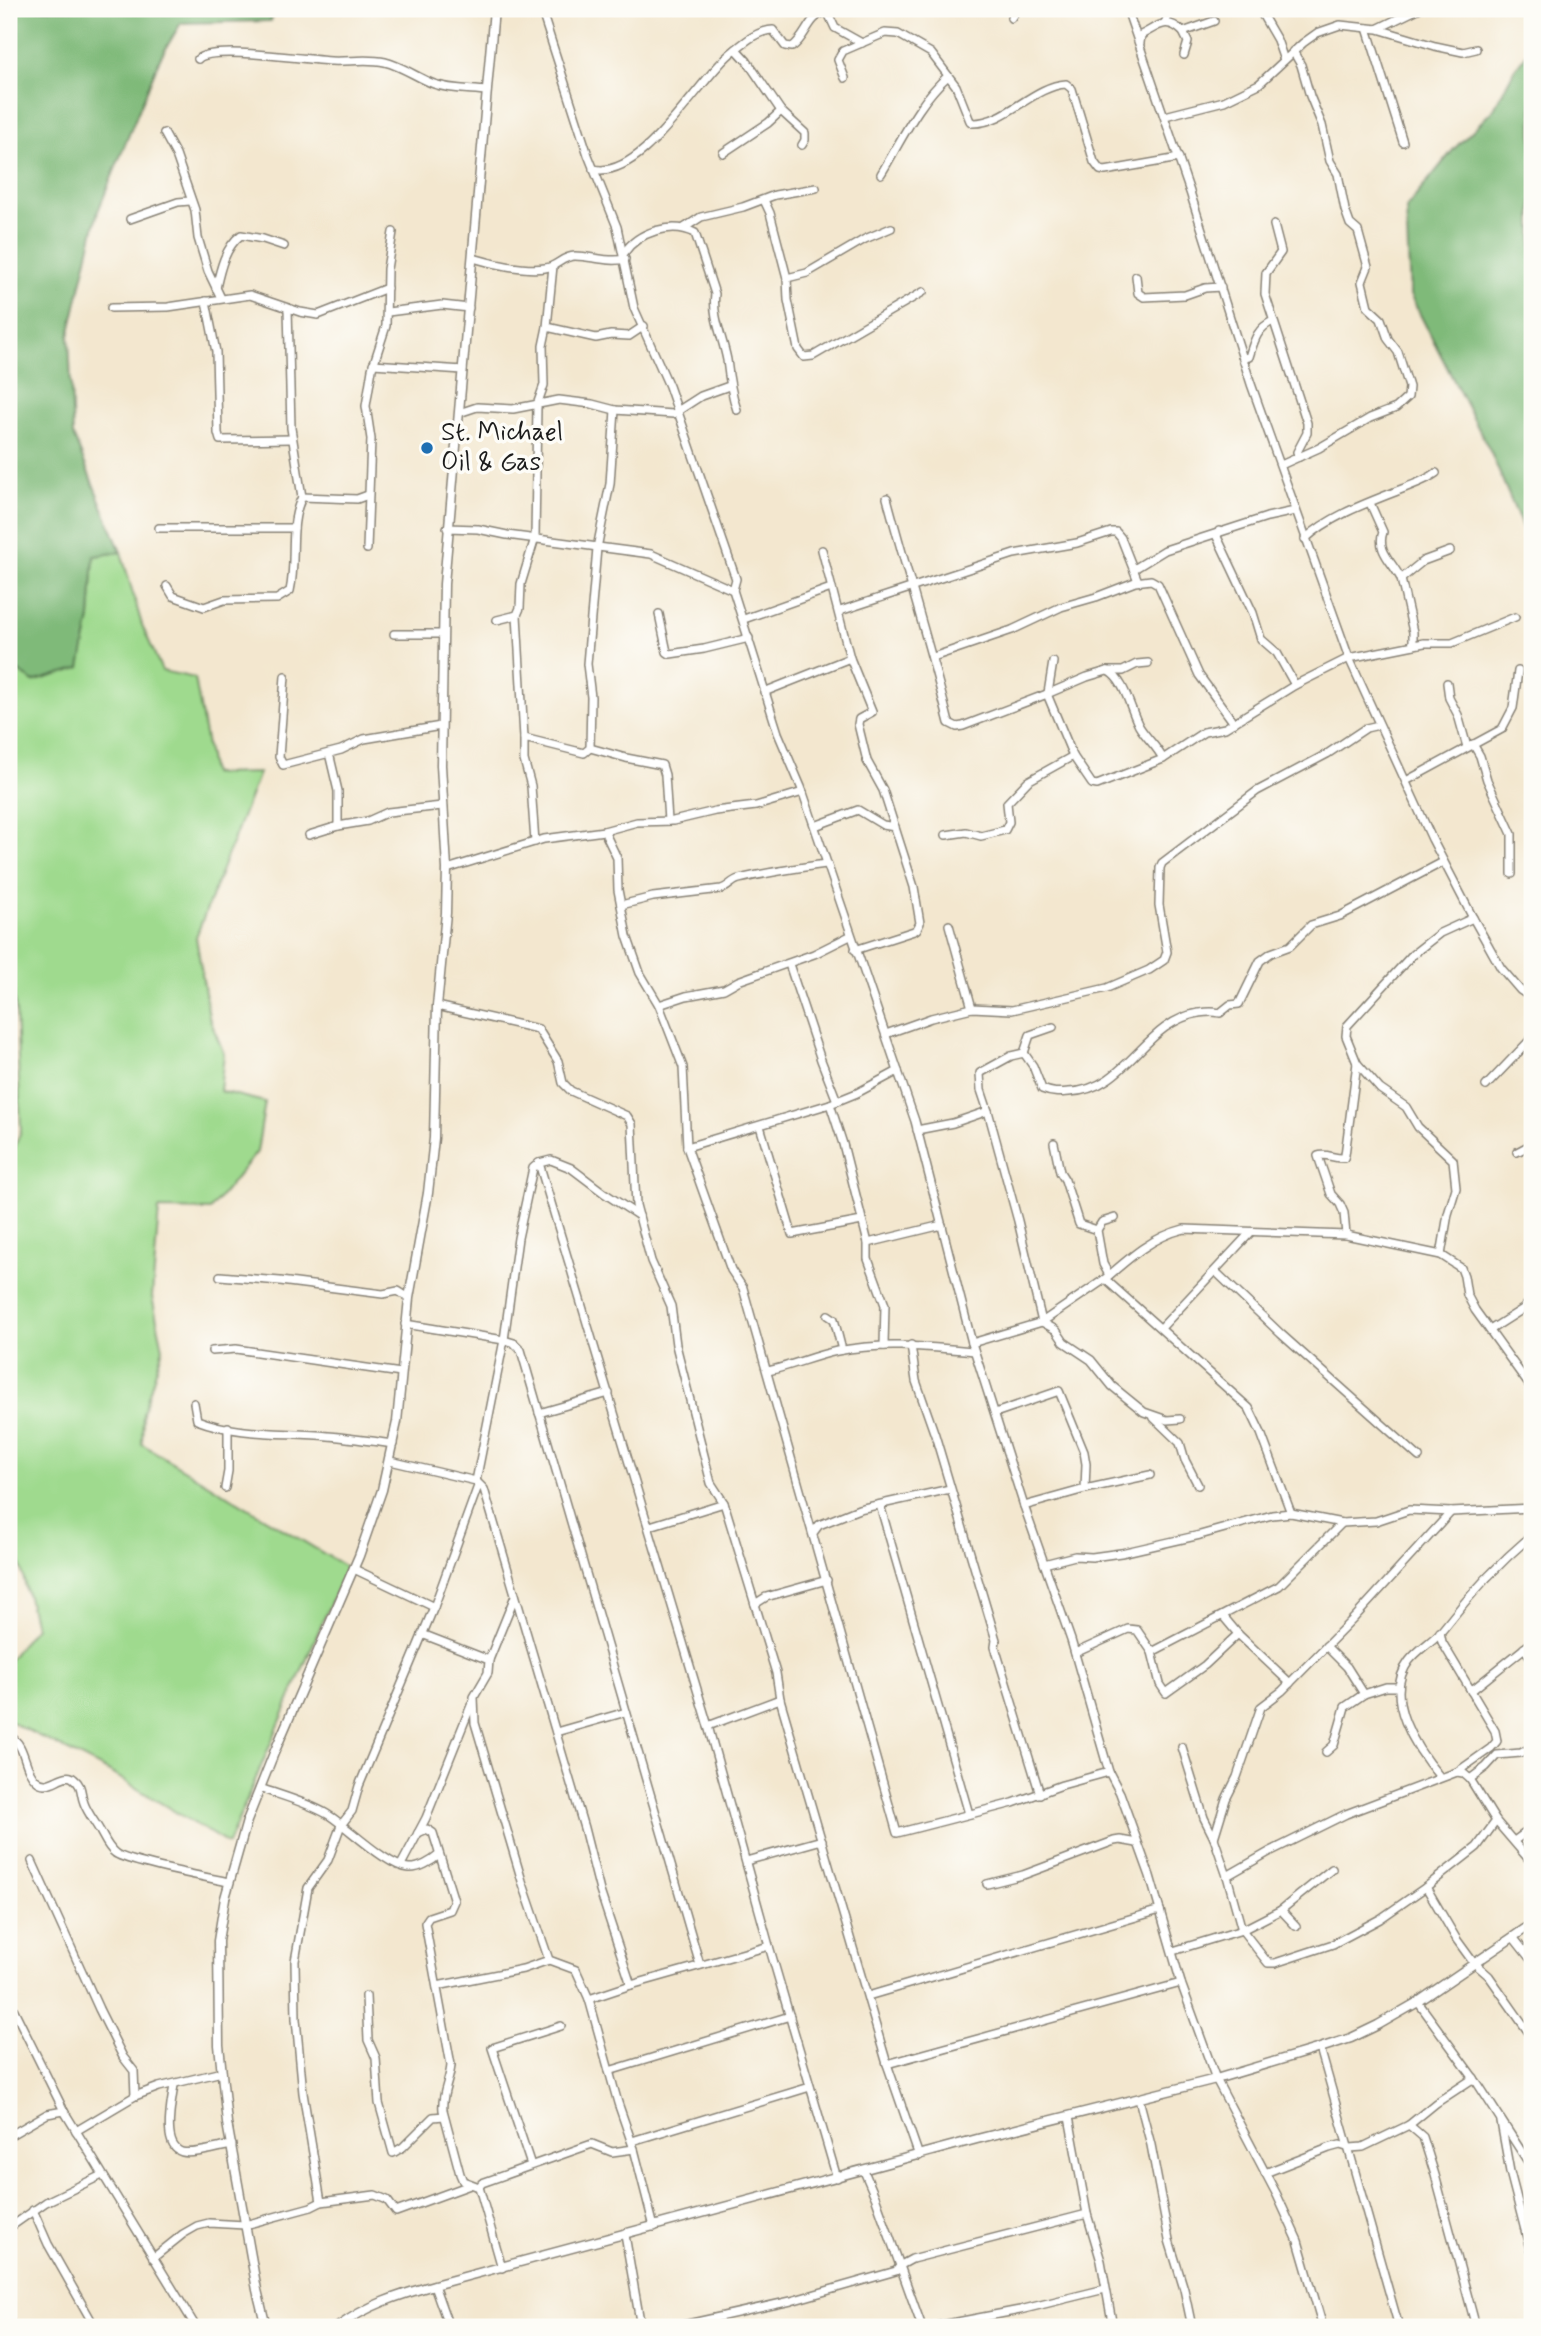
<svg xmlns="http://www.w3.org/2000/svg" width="1541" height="2336" font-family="Mynerve,sans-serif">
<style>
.green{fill:#9fda8e;stroke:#5e7b55;stroke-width:2}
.forest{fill:#7fba79;stroke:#4e6b4a;stroke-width:2}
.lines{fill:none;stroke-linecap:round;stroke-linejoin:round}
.minor-casing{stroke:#888276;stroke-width:10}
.tertiary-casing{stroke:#888276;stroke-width:11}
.minor{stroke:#fff;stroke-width:7}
.tertiary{stroke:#fff;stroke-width:8}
.poi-dot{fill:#1f6fb2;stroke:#fdfcf7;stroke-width:2.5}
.labels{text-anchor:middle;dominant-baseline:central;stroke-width:7;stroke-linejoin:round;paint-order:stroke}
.poi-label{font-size:26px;fill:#1c1c1c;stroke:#fdfcf7;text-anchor:start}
</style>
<rect width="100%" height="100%" fill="#fdfcf7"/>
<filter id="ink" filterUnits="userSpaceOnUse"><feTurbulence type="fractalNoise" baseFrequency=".0143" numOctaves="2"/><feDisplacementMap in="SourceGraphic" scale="14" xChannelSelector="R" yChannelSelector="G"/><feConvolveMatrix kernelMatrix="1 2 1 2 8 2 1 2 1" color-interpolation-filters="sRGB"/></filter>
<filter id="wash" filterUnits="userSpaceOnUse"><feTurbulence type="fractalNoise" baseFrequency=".00686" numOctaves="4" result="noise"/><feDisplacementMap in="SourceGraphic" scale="28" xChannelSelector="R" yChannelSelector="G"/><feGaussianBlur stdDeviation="1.57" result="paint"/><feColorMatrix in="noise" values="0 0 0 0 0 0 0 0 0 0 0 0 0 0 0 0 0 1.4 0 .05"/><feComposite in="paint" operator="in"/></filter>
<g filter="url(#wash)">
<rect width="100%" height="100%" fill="#f3e7cf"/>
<polygon class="green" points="121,552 142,625 162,671 195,678 212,774 259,773 196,937 209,1017 224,1054 220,1091 265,1102 257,1152 210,1210 159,1209 152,1297 163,1348 143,1413 142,1444 346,1567 228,1844 110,1772 9,1721 9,1660 35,1627 15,1542 9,1528 9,1164 21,1130 16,1011 9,965 9,663 33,682 79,668 90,618 94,556"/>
<g class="forest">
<polygon points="9,9 274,9 271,21 181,23 160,58 98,211 69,336 73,435 121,552 94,556 90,618 80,668 33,682 9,663"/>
<polygon points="1532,47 1532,550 1491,453 1410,295 1406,208 1453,150 1493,110 1515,69"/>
<path d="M1532,715V876L1529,878C1531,824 1522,768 1532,715Z"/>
</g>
</g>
<g filter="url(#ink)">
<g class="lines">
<defs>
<g id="minor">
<polyline points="541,9 588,155 617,227 634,308 669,386 736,579 733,590 778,733 801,787 915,1121 972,1343 1024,1506 1071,1640 1109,1772 1120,1793 1150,1876 1181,1983 1216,2079 1277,2195 1298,2241 1323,2327"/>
<polyline points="1127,9 1190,192 1251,384 1349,658 1432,839 1473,918 1501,968 1520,990 1532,998"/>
<polyline points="1259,9 1277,40 1284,60"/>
<polyline points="1011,18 1017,9"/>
<polyline points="1165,23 1171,9"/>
<polyline points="1367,28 1403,142"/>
<polyline points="1379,28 1418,9"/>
<polyline points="1183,32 1188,42 1184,55"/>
<path d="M1140,43L1141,35C1159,26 1166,16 1183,32L1214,21"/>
<path d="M736,49C747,40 758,31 773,30L785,46L792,47C806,38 808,17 825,12L828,13L835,28L862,43"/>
<path d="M198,59C211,45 308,60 331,61C349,62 367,58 385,62C402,66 418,78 434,84C451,90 469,89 487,91"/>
<path d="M845,78L838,60L843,51L885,33L898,34L931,53L956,86L970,121L973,123C1007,123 1033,86 1066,84L1072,89L1094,162L1100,170L1105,171L1179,158"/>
<polyline points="1165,116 1224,101 1259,84 1303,43 1317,33 1340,25 1378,29 1435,46 1463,52 1476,49"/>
<polyline points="164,133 176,155 195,210 198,238 208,271 221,298"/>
<polyline points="723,153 768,123 781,111"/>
<path d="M593,169C644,181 700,75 736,49L747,61L781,111L805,133V140L802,145"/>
<path d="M881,174C901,141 919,101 948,76"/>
<polyline points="764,200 770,213 787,278 788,300 798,349 804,357 813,356 923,292"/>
<polyline points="130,219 178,202 190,201"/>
<polyline points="1274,225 1281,252 1266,273 1265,294 1307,423 1307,433 1297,452 1299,457"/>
<polyline points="684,228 701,217 743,207 775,195 816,188"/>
<path d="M624,253C638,232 672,221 695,233L715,294C712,317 723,338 727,360C729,378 731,393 737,410"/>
<path d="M473,258C492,264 525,271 545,268C557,267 562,256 575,256C592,256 608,263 625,259"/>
<polyline points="1136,276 1138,293 1144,297 1185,295 1205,288 1221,287"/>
<polyline points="787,278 807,273 865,239 891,228"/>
<path d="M216,288C220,270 225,247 241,235L263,239L284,246"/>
<polyline points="206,301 216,352 218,433 220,440 292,439"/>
<polyline points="111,308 168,307 250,295 300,312 318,315 387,288"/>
<polyline points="388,312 442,305 469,308"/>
<polyline points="547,327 596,338 611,335 629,336 644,326"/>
<path d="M1244,358L1249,357C1254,341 1257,328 1273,321"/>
<polyline points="373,364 463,370"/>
<polyline points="459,413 477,407 513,409 559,400 592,404 615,410 673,414 701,396 729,386"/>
<polyline points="1281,465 1319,448 1370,418 1396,408 1408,397 1409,387 1398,352 1388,339 1381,319 1368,307 1362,282 1368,267 1358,231 1350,224 1345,210 1338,174 1330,161 1322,125 1310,96 1301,65 1293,51"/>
<polyline points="302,497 357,499 368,495"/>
<path d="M887,498C907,573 930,647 949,723L957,727L963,726L1047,694L1073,756L1092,784L1097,785L1163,759L1204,732L1225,728L1295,685L1349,658L1424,643H1452L1515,617"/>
<path d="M1370,503L1383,532C1376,551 1393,562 1401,579"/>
<polyline points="159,528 294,528"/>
<polyline points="447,528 478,529 507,535 651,554 733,590"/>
<polyline points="1219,531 1217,537 1219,541 1253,613 1261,639 1277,653 1295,685"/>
<path d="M1305,539C1331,515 1370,502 1402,489C1414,484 1425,481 1436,473"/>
<polyline points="367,549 371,439 366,406 372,369 386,326 387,269 393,232"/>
<polyline points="822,550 850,658 872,712 859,719 858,724 867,761 883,790 914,887 920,923 917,929 914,931 855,950"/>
<polyline points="1134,569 1165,550 1267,517 1295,511"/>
<path d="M167,586L173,596L204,607L224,600L277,599L290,591C297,560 288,525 302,497L291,428L288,308"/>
<polyline points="840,611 1014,554 1077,543 1111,532 1116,532 1121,538 1138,581"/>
<polyline points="659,614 667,652 670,654 704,649 749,638"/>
<polyline points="517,615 524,738"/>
<polyline points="744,619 831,588"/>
<polyline points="497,620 517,615 520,608 521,584 535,538 537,405 544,385 543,346 547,327 553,266"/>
<polyline points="394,634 441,634"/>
<polyline points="1413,645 1413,632 1401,579 1423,561 1450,551"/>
<polyline points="933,657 1012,630 1061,607 1096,597 1135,582 1151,580 1158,584 1199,675 1234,723"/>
<path d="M1108,671C1125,680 1130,709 1139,726C1146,738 1157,746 1163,759"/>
<polyline points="285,676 279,757 283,765 341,750 364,739 441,726"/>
<polyline points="1447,683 1449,698 1458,715 1467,747"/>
<polyline points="764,692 850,658"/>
<polyline points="1048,693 1053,662"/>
<polyline points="1047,694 1087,677 1107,671 1123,671 1137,664 1148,663"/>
<polyline points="1473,744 1480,756 1487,780 1512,834 1512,874"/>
<polyline points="590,748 626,758 662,765 665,775 668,821"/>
<polyline points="329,753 338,791 338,826"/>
<polyline points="1406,781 1502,729 1513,708 1518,671"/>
<polyline points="815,826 858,810 883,825 895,827"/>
<polyline points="604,831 617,858 618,890 627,936 640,973 659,1005 683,1067 687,1147 731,1270 743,1288 897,1833 1013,1803 1062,1785 1109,1772"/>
<polyline points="309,835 338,826 368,821 388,812 442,806"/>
<polyline points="946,835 966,832 981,836 1005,830 1009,822 1007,803 1028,781 1073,756"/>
<polyline points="535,842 531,786 524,760 524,738 584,753 590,748 591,697 587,664 597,548 610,484 615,410"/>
<polyline points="447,869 544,839 604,831 637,822 673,821 715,811 756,806 803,792"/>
<path d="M621,905L653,897L721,889C728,888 731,881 739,879C768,872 797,868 826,864"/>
<polyline points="949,925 972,1008"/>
<polyline points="789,964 821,1060 837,1101"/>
<polyline points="659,1005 686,996 724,989 738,981 814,954 850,936"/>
<polyline points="437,1006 538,1029 558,1061 563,1083 571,1091 627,1116 632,1124 636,1205 651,1261 671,1306 676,1345 711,1483 724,1503 776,1673 780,1699 887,2064 919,2156"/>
<polyline points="886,1034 931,1018 972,1008 1012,1010 1107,988 1149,970 1164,960 1167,952 1159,905 1160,868 1162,863 1257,791 1327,754 1366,728 1379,725"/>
<polyline points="1024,1053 1030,1035 1053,1027"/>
<polyline points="1357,1063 1380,1089 1406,1107 1418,1127 1453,1160 1456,1188 1448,1214 1441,1255"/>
<polyline points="1486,1086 1532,1038"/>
<polyline points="830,1104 843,1144 868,1243 942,1225"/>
<path d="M988,1111L981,1090L980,1073L1011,1056L1024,1053L1033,1066L1042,1089C1052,1093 1058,1093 1069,1092C1128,1090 1143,1022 1199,1013C1206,1012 1212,1011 1220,1013L1230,1005L1239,1004L1260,961L1271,953L1290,946L1311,925L1340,916L1443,862"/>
<polyline points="760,1126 792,1234 862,1221"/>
<polyline points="917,1130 953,1123 988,1111 1018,1221 1042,1322 1056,1330 1064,1342 1091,1360 1112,1386 1144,1412 1167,1420 1180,1419"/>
<polyline points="1054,1143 1060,1172 1065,1180 1079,1224 1097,1230"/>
<polyline points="687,1147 830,1104 857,1093 898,1071"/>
<polyline points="1517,1152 1532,1144"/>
<polyline points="639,1216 604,1193 571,1168 551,1160 539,1163 708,1726 769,1946 837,2178"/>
<path d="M1346,1235L1344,1213L1340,1204L1331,1194L1318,1156C1326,1153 1335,1159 1344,1158L1345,1155L1357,1063L1346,1036L1347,1026L1412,955L1440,933L1473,918"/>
<polyline points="868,1243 868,1259 885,1305 884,1346"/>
<polyline points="1216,1272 1281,1334 1419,1457"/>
<polyline points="1109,1275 1103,1264 1097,1230 1102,1222 1115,1218"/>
<polyline points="220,1276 280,1281 383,1294 398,1291 409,1298"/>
<path d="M1105,1279C1129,1258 1152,1237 1184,1229L1346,1235L1441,1255L1461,1268L1464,1276L1467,1295L1475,1310L1532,1389"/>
<polyline points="828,1315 834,1319 842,1350"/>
<polyline points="405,1324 504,1340 514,1343 521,1350 700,1965"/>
<polyline points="1161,1328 1250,1233"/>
<polyline points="1490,1330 1523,1309 1532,1299"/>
<polyline points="972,1343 1042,1322 1105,1279 1249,1408 1261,1433 1291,1513"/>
<polyline points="911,1345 916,1381 935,1435 996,1640 995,1647 1040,1794"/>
<polyline points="212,1351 236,1349 401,1373"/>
<path d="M768,1371C791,1366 813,1356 837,1351C883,1342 928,1347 974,1351"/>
<path d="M194,1403L197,1420C238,1436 285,1432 328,1436C350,1438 372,1441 393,1444"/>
<polyline points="539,1413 609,1393"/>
<polyline points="995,1413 1059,1391 1084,1452 1086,1464 1085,1489"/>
<polyline points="1154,1418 1180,1443 1185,1460 1198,1485"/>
<polyline points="390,1461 476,1481 484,1489 584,1828 600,1891 631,1985"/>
<polyline points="225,1488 228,1471 228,1427"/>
<polyline points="880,1505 969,1814"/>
<polyline points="1024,1506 1085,1489 1150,1475"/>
<polyline points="650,1526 724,1503"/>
<polyline points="813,1533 819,1525 859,1509 950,1489"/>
<polyline points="1044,1564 1075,1556 1092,1557 1121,1553 1200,1535 1272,1515 1291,1513 1342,1523 1376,1521 1409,1510 1451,1512 1532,1508"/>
<polyline points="354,1569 434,1607"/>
<polyline points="755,1604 766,1597 827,1580"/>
<polyline points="1223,1616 1238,1634 1290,1683"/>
<polyline points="1440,1632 1442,1642 1495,1731 1497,1741 1491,1748 1457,1772"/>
<polyline points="422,1634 489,1660 488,1673 474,1697 475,1723 522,1881 549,1960 576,1970 589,1999 618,2103 634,2149 654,2227"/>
<polyline points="1326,1646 1347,1667 1364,1694 1386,1687 1399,1687"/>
<polyline points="1524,1648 1532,1659"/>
<polyline points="1152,1652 1279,1586 1342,1523"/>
<polyline points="1075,1653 1128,1629 1137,1630 1152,1652 1160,1684 1166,1693 1205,1665 1238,1634"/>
<polyline points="489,1660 515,1596"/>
<polyline points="1471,1691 1532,1642"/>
<polyline points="708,1726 780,1699"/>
<polyline points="556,1732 626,1712"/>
<path d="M9,1736C27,1745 22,1767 36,1780C49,1793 64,1769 74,1779C83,1786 80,1793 84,1803C87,1812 95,1822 100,1831C104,1838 108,1848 115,1853C125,1862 210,1878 229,1882"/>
<polyline points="1182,1747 1204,1818 1214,1838 1227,1876 1242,1930 1268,1963 1275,1963 1333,1944 1380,1919 1426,1887 1457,1940 1473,1962 1489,1976 1532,2037"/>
<polyline points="1326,1752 1334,1745 1345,1707 1364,1694"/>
<path d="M1440,1777C1416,1749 1382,1697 1409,1661C1419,1648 1434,1641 1444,1628C1470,1594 1499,1563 1532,1535"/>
<polyline points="1470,1779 1486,1767 1497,1755 1521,1753 1532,1747"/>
<path d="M260,1788C282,1796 306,1802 327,1814C346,1825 387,1867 409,1868C419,1869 432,1861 439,1855"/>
<path d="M418,1833L427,1829L433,1833L454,1901L450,1910L429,1917L425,1923L451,2065C450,2081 441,2094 443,2110L460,2174L463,2181L479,2187"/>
<polyline points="1214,1838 1226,1799 1237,1777 1261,1707 1282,1691 1355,1617 1451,1512"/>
<polyline points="1514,1841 1532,1828"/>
<polyline points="32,1861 99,2009 123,2057 134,2071 135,2096"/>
<polyline points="746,1861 822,1840"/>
<polyline points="401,1865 426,1818 472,1703"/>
<polyline points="1227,1876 1269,1852 1346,1814 1457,1772 1463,1773 1470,1779 1496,1821 1532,1863"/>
<polyline points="987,1884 1023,1875 1114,1841 1120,1840 1137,1843"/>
<polyline points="1426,1887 1477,1847 1496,1821"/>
<polyline points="1281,1910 1296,1926"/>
<polyline points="1513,1937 1532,1961"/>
<polyline points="1173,1951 1242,1930 1281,1910 1332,1869"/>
<polyline points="437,1986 523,1969 549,1960"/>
<polyline points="366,1996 368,2040 376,2058 379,2103 393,2153 403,2147 433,2117 444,2116"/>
<polyline points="868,1996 1160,1910"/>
<polyline points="589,1999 631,1985 769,1946"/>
<polyline points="9,2000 64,2111 196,2327"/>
<polyline points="1418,2002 1478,2084 1532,2168"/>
<polyline points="1320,2048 1399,2327"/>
<polyline points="887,2064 1181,1983"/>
<polyline points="609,2071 790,2016"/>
<path d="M174,2085C172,2101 161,2146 182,2152C193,2155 219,2147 232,2145"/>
<polyline points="1139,2099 1151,2145 1169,2240 1184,2289 1192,2327"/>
<polyline points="1069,2117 1087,2214 1101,2261 1113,2327"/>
<polyline points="1501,2122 1510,2172 1532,2257"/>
<polyline points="1409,2125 1436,2103 1474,2078"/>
<polyline points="76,2131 135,2096 159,2087 222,2072"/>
<polyline points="9,2136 47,2114 64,2111"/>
<polyline points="632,2141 810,2087"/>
<polyline points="531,2165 492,2048 561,2026"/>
<polyline points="864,2171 876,2199 922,2327"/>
<polyline points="1265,2173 1329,2148 1340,2145 1350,2148 1363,2147 1409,2125 1423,2137 1435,2175 1476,2327"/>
<polyline points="479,2187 482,2183 592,2144 612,2152 634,2149"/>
<polyline points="479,2187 502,2268"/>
<polyline points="321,2202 303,2093 296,2019 295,1961 308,1888 328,1860 341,1825 352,1811 359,1786 434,1607 478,1486 476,1481 504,1340 518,1238 533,1168 539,1163"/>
<polyline points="33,2210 48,2244 95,2327"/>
<polyline points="9,2228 46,2202 102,2175"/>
<polyline points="625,2235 641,2327"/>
<polyline points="153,2258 183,2234 197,2226 209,2223 245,2225 311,2207 321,2202 375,2195 387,2200 396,2212 470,2185"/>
<polyline points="434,2285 449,2327"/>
<polyline points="9,2320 13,2327"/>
<polyline points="674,2327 791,2301 896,2271 901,2265 912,2259 1087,2214"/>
<polyline points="931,2327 1020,2310 1105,2289"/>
</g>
<g id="tertiary">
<polyline points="266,2327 257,2290 227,2123 219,2045 218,1941 225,1898 247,1821 274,1753 359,1556 382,1490 397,1422 409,1298 428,1193 434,1138 437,1006 446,913 447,869 441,765 444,584 494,9"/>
<path d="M338,2327C367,2305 399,2295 434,2285L977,2139L1216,2079L1320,2048L1351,2038L1378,2025L1418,2002L1532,1924"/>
</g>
</defs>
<use href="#minor" class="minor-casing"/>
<use href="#tertiary" class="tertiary-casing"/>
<use href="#minor" class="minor"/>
<use href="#tertiary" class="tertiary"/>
</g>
</g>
<circle class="poi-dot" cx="427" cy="448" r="7"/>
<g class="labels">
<g class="poi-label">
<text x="441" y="433">St. Michael<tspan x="441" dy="30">Oil &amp; Gas</tspan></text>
</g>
</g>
<rect width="1541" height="2336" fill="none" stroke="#fdfcf7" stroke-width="35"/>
</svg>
